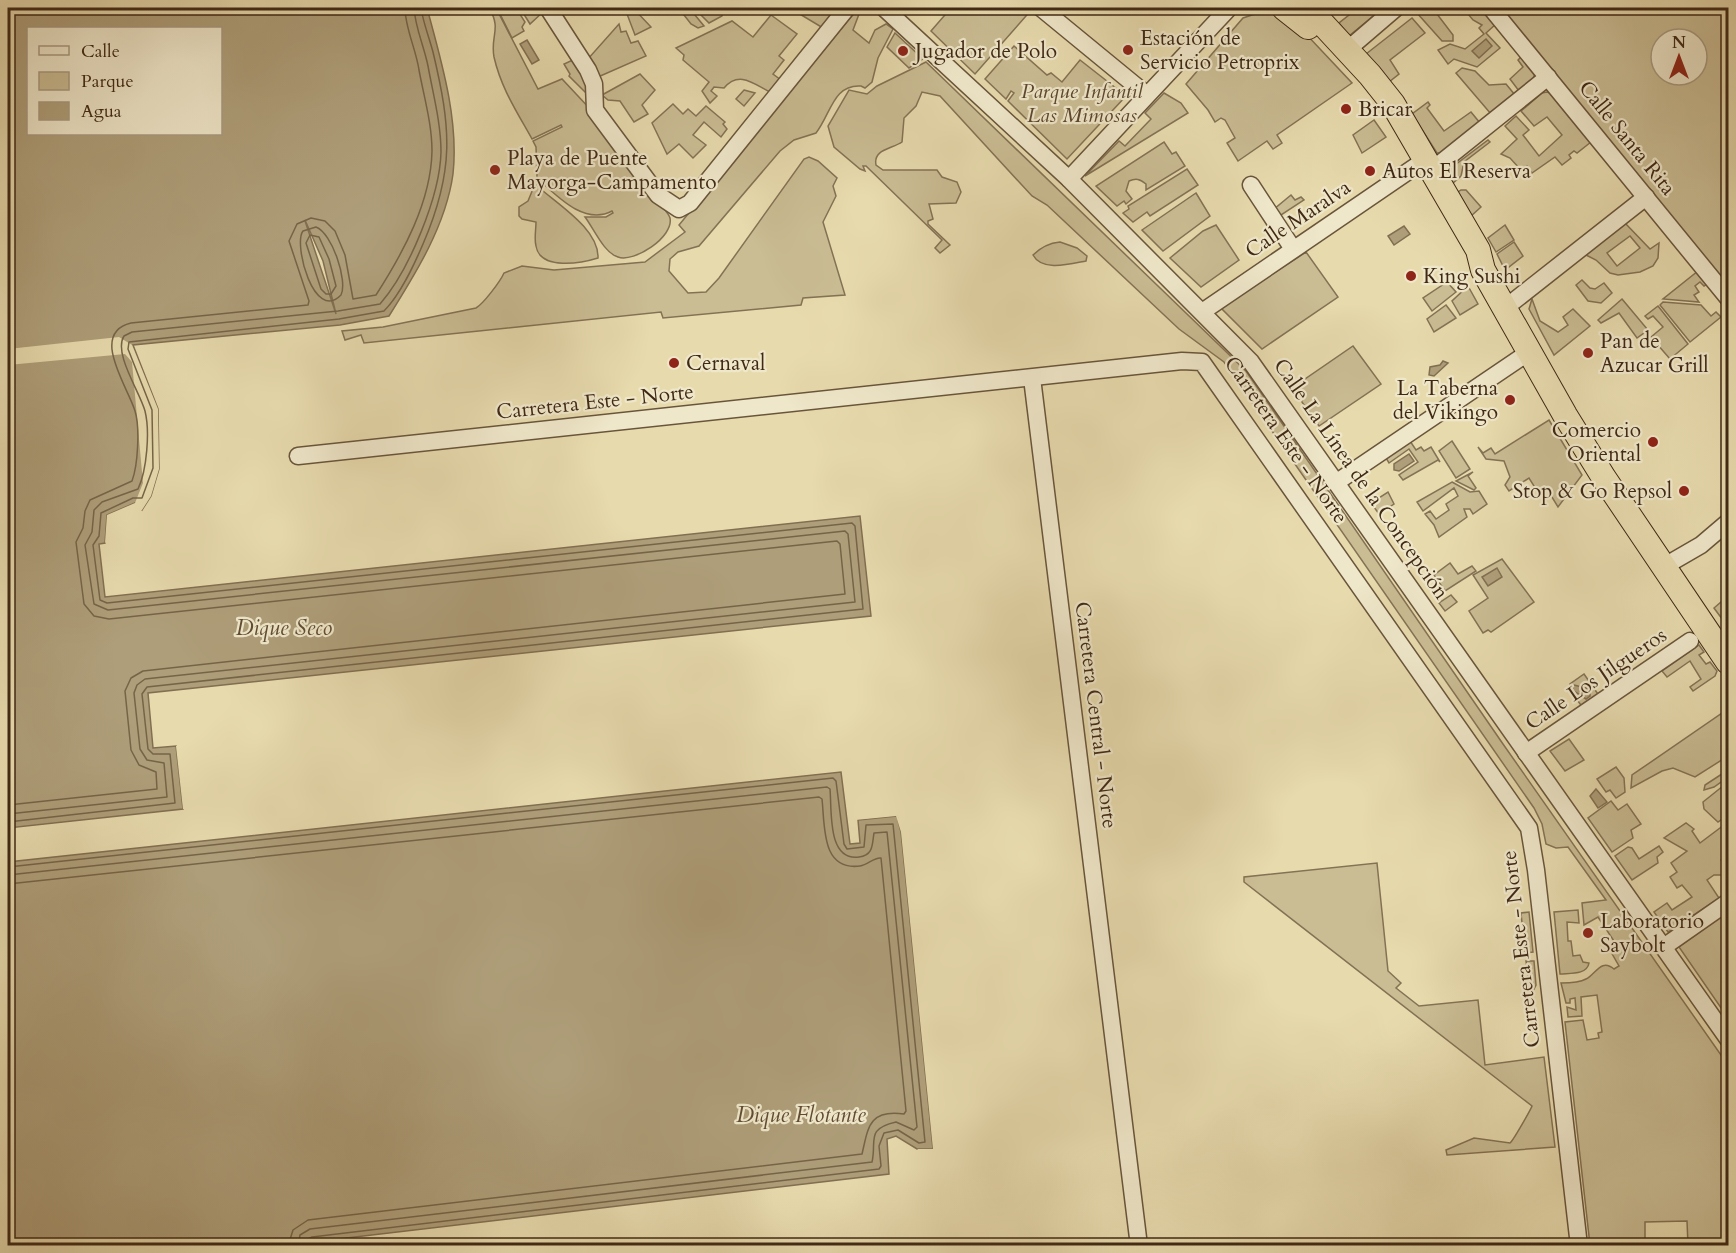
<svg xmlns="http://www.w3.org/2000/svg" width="1736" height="1253" font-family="Cardo,serif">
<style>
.green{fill:#cabc93;stroke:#847254;stroke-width:1.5;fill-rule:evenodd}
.water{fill:#ae9e79;stroke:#826f51;stroke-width:1.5;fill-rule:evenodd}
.pier{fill:#e7daad}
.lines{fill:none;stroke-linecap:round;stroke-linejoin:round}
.shore{stroke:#766447;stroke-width:1.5}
.minor-casing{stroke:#69553b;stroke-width:19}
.highway-casing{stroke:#3f2915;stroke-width:26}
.minor{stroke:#efe7ca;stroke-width:16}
.highway{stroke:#e7daad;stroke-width:24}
.poi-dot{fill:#8f2418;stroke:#efe7ca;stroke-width:2}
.labels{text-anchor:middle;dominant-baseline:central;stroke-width:4.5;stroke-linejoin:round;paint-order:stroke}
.poi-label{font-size:21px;fill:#3f2915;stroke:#efe7ca;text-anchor:start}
.park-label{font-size:21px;font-style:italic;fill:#5b462e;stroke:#efe7ca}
.street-label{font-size:21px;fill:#3f2915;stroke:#efe7ca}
.water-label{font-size:22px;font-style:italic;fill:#604c33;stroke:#efe7ca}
</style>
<rect width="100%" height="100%" fill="#e7daad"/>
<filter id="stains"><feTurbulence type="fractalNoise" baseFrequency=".00333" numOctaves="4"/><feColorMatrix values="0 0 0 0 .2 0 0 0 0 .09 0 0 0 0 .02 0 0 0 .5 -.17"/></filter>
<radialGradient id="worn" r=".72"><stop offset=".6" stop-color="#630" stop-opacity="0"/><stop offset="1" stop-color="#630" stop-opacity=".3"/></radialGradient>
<g class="green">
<path d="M489,8H496L538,89L562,79L592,111L662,206C664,209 669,214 670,218C674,237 634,263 618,257C604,253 594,229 585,217H606L613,213L612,211C584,226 556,195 537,178L536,147L533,141L562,127L561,125L532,139C517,112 501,88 494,57C490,36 502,29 489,8Z"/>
<polygon points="497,8 516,8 525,22 522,27 524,31 512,38"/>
<polygon points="520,8 540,8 543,12 530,24"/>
<polygon points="633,8 651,27 635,35 627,14"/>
<polygon points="694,8 724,8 722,16 709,23"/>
<polygon points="802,8 817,12 821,8 840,8 823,28 798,13"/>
<polygon points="951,8 1033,8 975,74 931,31"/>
<polygon points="1358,8 1383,8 1349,36 1339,23"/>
<polygon points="1463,8 1482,8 1496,24 1486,33 1500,48 1477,67 1454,59 1448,64 1438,50 1450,44 1465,49 1484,34 1479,28 1482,25 1473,20"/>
<path d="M1491,8H1728V298ZM1661,39H1697V75H1661Z"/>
<polygon points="690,9 704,26 698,28 691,24 684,15"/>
<polygon points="1270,9 1305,33 1352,83 1277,135 1282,143 1273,149 1267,141 1238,161 1227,143 1235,138 1225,120 1221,118 1215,122 1208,110 1186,84 1243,18"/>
<path d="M855,12L859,14L853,30L869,43L875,30L886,24L893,29L878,58L872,82L865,88L861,86C833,84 831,114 816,133L794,140L780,151L699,246L678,252L670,259L669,271L688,293L706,292L719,278L804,159L809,157L818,161L837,178L833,186L836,196L823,222L845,295L803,298L801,305L663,318L661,312L364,343L361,335L345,340L342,331L383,327L476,308C483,304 500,282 504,273L522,266L554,270L645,262L685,232L679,225Z"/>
<polygon points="1417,13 1437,14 1453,35 1453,41 1442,41"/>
<path d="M771,15L797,34L779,56L784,60L773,74L781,80L770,92C754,84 739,70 724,88L714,87L711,91L717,96L710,103L702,91L709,82L683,60L684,55L676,48L732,21L753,37Z"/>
<polygon points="1412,18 1425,33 1390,60 1399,74 1389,82 1366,54"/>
<polygon points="619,24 621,32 626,31 631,43 638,41 646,56 598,77 587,60"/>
<polygon points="895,33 923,59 909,68 887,47"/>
<polygon points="1014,46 1047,75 1051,73 1062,82 1080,60 1126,96 1067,159 1008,101 1014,93 1011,91 1006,99 985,79"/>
<polygon points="1522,56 1535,73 1533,80 1519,91 1510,79 1523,67 1518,60"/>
<polygon points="575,59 588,79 586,93 569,76 570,74 564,64"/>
<path d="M926,62L1246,371L1503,744L1728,1065V1245H1688L1687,1221L1645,1222V1245H1590L1565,1022L1583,1020L1587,1040L1599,1038L1598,1033L1602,1032L1597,995L1581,997L1582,1016L1568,1017L1567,1007L1576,1010L1575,998L1570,999V1003H1566L1561,983C1569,983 1579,983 1586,979C1596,974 1601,958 1614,969L1619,966L1611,952L1618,947L1598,917L1584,925L1582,903L1606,900L1568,847L1556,848L1546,844L1542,824L1534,808L1224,362L1179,329L1047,205L1032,196L940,96L922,92L916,106L904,118L902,142C892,149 873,149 876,165L883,170H937L942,177L957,182L961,192L956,203L929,204L933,219L928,221V224L950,245L940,253L935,248L942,240L866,166H863L865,171L860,169L834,147L828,126L849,90L867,94L877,86Z"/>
<polygon points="1462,68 1475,71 1489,85 1506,84 1515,95 1491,114 1456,73"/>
<polygon points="640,74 655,90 642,105 648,114 634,122 620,101 608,100 602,95"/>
<polygon points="744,90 755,93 744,106 736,99"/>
<polygon points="1547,92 1550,93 1591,142 1577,153 1574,151 1569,155 1571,158 1562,165 1555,157 1532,173 1527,166 1521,170 1510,158 1501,154 1517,139 1505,126 1516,116 1529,130 1523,135 1539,156 1562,135 1547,117 1534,126 1521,111 1542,93"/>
<polygon points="1164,93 1181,103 1188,113 1085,176 1119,141 1125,146 1151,119 1145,113"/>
<polygon points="1428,102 1430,105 1427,108 1444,131 1471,112 1480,123 1442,153 1437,153 1412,114"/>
<polygon points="673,104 683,114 688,109 696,116 706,106 725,122 723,124 727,129 721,137 704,122 693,135 706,145 693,158 679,144 667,154 652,123"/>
<polygon points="1374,120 1386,137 1362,153 1353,135"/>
<polygon points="1488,140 1490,142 1464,162 1461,176 1453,183 1447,171"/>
<path d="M1164,142L1172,154L1176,152L1185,166L1146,190V184C1140,179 1136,178 1129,181L1126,191L1132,199L1126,204L1124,201L1117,206L1096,186Z"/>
<polygon points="1187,169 1198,185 1150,216 1147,212 1133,222 1123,213 1129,209 1128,206"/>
<path d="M535,184C555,203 599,228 598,258C582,263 540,271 536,246C534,239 536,230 536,222L522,219L519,216V207L528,201Z"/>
<polygon points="1461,190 1466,190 1481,207 1471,216 1458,192"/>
<polygon points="1196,193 1210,216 1163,251 1142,230"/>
<polygon points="1291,195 1295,200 1301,197 1304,200 1278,217 1273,210"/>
<path d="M1625,223L1650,249L1659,243L1658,258L1653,266L1640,272L1618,275L1610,273L1596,260L1586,255ZM1630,236L1640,248L1617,266L1607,253Z"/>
<polygon points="1216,225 1239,260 1201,287 1170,258 1203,231"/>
<polygon points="1505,225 1514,240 1496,252 1488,238"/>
<path d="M1060,242L1077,248L1087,256L1086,261C1070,264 1042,272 1033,255C1041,247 1049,243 1060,242Z"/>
<polygon points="1514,242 1523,256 1505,270 1497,254"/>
<polygon points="1306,252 1338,297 1262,349 1221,308"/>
<polygon points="1698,271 1709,283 1704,286 1700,282 1695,286 1699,292 1694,295 1699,302 1663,299"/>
<polygon points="1582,280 1590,288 1595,289 1604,283 1612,293 1601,303 1588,301 1576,285"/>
<polygon points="1447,282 1456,292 1432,311 1423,298"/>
<polygon points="1468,286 1478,304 1460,315 1452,301"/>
<polygon points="1532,299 1540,321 1558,332 1568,325 1563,317 1573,309 1590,326 1554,355 1529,309"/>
<polygon points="1622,299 1648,330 1637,338 1619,313 1601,323 1598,320"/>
<polygon points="1663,302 1701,305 1711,316 1716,312 1721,317 1690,342 1660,305"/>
<polygon points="1446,305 1456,318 1434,332 1427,319"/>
<polygon points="1658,306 1688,344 1670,359 1651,337 1663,327 1653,316 1648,319 1645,316"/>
<polygon points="1353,346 1381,384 1319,426 1292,388"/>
<polygon points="1549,420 1582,475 1558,507 1547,489 1539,494 1529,478 1509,491 1505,485 1510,477 1504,461 1486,459 1478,447 1483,453 1491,448 1495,454"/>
<polygon points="1410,441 1416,450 1421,447 1424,451 1431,447 1440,462 1438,460 1403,480 1399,475 1418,462 1409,449 1389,463 1386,458"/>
<polygon points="1452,441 1470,469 1456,478 1439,451"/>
<polygon points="1473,472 1468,476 1476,488 1474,490 1456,481"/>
<polygon points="1452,482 1470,492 1479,491 1487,504 1473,514 1470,509 1464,509 1467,517 1439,537 1434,525 1425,514 1430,511 1436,519 1449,510 1446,504 1458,496 1454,488 1423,511 1417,502"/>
<polygon points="1388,492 1394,504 1379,514 1371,503"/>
<polygon points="1502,559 1534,602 1491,632 1488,630 1483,633 1469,611 1488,598 1473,575"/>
<polygon points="1450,563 1458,574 1472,566 1476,571 1445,591 1434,575"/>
<polygon points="1451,595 1457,602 1445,611 1439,603"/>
<polygon points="1728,596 1728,627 1714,608"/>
<polygon points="1699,645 1704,652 1699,655 1706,664 1710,662 1717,671 1715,676 1693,691 1690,687 1701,679 1690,661 1667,677 1662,671"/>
<polygon points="1584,674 1600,697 1583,708 1570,690 1570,684"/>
<polygon points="1728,709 1728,756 1695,777 1673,768 1662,771 1631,788 1632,775"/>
<polygon points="1569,739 1584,760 1565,771 1550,751"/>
<polygon points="1616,767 1624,778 1625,792 1616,798 1610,790 1606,792 1597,779"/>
<polygon points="1728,770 1728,777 1714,787 1704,790 1705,785"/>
<polygon points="1728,782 1728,815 1718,822 1704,809 1703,802"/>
<polygon points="1611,801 1618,810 1627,804 1641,824 1631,830 1633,838 1612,852 1588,818"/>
<polygon points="1728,822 1728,839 1722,847 1726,856 1721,860 1724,863 1728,860 1728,875 1714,875 1707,880 1719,898 1668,932 1654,912 1667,903 1672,910 1692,897 1682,885 1677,888 1670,877 1677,872 1671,863 1687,851 1664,838 1686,823 1694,829 1692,831 1700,843"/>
<polygon points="1659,846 1663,852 1657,857 1658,863 1632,880 1615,856 1628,847 1632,848 1639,859"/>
<path d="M1377,863L1388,971L1401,983L1396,988L1419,1006L1478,1000L1485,1065L1544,1057L1555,1147L1447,1155L1446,1150L1474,1138L1510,1143C1513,1141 1531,1109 1532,1106L1244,882V877Z"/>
<path d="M1578,910L1579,923L1567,922L1568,941H1571L1573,956L1580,955L1583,962L1589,963C1587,975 1570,973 1560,974L1554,912Z"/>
<polygon points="1529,912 1533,952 1525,953 1521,913"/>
<polygon points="1728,912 1728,1018 1679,947"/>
<polygon points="1526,961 1534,961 1536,985 1531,995"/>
</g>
<g class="water">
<path d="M8,8H427C441,60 459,119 453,174C446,225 416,273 389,316L340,325L133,345L158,409L159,469L151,496L142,510L135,503L107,515L105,543L99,544L105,597L860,516L871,616L148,693L153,748L176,746L183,809L8,828ZM28,28H220V134H28ZM305,220L323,261L336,314L305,221Z"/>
<polygon points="1486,39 1492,46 1479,58 1472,51"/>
<polygon points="527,40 539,60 532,64 520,44"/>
<polygon points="1404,226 1410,234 1394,245 1388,236"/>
<polygon points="1443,361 1448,363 1434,376 1429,375 1430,367 1440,365"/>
<polygon points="1409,454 1414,461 1399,471 1394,470 1394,464"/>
<polygon points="1497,568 1502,577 1488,586 1482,577"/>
<polygon points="1574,685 1590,689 1590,696 1586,699 1572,690"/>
<polygon points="841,772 850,844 860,843 858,820 897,816 901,832 933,1149 917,1149 896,1136 887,1139 889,1174 287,1245 8,1245 8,862"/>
<polygon points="1596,789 1607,802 1598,808 1590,796"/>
</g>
<g class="pier">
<polygon points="119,337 132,345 158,409 159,469 151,496 142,510 139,512 135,507 110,517 108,541 105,543 107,515 135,503 143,483 132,362 125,354 8,365 8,349"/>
<polygon points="176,746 179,746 186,809 183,809"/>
<polygon points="897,813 904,832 936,1149 933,1152 921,1152 917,1149 933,1149 901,832 896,816 855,820 857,817"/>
</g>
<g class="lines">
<g class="shore">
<path d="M316,227C332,233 348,281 341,295C314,323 293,244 303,231Z"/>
<polygon points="310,235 319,237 329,259 336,286 331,294 326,294 321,289 306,243"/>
<path d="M8,805L157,789L156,772L139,765L131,750L125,691L131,678L143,671L845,594L840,544L837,541L109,619L94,616L84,604L76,542L83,528L85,511L90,500L132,481C138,465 140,427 135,411C128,387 89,333 131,323L308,305L309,301L289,241L297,224L311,218L325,221L335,231L345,255L353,299L376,295C403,253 431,202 432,151C432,124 424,97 419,70C416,49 405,28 405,8"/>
<path d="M8,814L167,797L164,763L147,760L140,749L134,693L137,685L145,679L855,602L848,534L845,531L108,610L94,604L85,545L92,532L94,510L102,502L138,489C147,470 150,431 145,411C140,392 113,353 124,336L132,332L338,311L380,304C409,271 440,196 441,152C441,123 433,94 428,66C424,46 415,27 414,8"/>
<path d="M8,822L175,803L170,754H153L148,749L142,694L147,687L863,609L855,526L852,523L107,603L100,600L93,545L99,536L101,513L133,498H142L153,468L152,410L128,349L129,342L339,319L384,311C401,294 414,265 423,244C455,170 451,128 433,52C429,37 423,22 421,8"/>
<polyline points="8,867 833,778 836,781 844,844 847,849 864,847 866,825 893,824 925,1142 919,1143 898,1130 884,1133 879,1146 881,1166 879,1169 312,1237 306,1240 305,1246"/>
<path d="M8,875L827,787L830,789C832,811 827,861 859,857C874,855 872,844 874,833L887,832L917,1127L914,1130L896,1122C865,1129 877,1141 872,1162L310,1229L300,1235L298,1246"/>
<path d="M8,884L819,797L822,799C825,826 821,871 860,866C868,865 874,857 881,858L906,1111L904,1114C868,1109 868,1129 862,1154L308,1220L293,1230L288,1246"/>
</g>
<defs>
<g id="minor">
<polyline points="548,8 588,70 594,84 595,110 658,195 679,209 690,203 847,8"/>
<polyline points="884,8 1069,179 1251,362 1728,1039"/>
<polyline points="1041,8 1147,95"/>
<polyline points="1491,8 1728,298"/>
<polyline points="1347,50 1396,8"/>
<polyline points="1432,170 1548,77"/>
<polyline points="1069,179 1229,8"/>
<polyline points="1251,185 1293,249"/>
<polyline points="1505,308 1646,197"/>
<polyline points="1202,312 1419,164"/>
<polyline points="1032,378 1139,1246"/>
<polyline points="298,456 1182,361 1202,362 1522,818 1529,828 1536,870 1579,1246"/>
<polyline points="1337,482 1529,352"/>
<polyline points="1663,567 1701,545 1728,522"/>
<polyline points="1526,753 1690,641"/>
<polyline points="1665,946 1728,902"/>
</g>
<g id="highway">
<polyline points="1284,8 1308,27"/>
<polyline points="1308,8 1370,75 1393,104 1478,250 1483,270 1565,415 1604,478 1728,662"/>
</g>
</defs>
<use href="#minor" class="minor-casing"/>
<use href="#highway" class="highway-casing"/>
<use href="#minor" class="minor"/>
<use href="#highway" class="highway"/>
</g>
<g class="poi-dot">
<circle cx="1128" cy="50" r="6"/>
<circle cx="903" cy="51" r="6"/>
<circle cx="1346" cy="109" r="6"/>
<circle cx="495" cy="170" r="6"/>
<circle cx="1370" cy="171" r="6"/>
<circle cx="1411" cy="276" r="6"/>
<circle cx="1588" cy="353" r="6"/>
<circle cx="674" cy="363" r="6"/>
<circle cx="1510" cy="400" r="6"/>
<circle cx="1653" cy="442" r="6"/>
<circle cx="1684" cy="491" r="6"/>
<circle cx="1588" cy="933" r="6"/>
</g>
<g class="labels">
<g class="poi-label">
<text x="1140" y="38">Estación de<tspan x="1140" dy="24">Servicio Petroprix</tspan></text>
<text x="915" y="51">Jugador de Polo</text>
<text x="1358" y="109">Bricar</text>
<text x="507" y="158">Playa de Puente<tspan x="507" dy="24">Mayorga-Campamento</tspan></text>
<text x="1382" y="171">Autos El Reserva</text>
<text x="1423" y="276">King Sushi</text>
<text x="1600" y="341">Pan de<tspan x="1600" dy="24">Azucar Grill</tspan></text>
<text x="686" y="363">Cernaval</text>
<text x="1498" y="388" text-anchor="end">La Taberna<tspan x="1498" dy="24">del Vikingo</tspan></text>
<text x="1641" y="430" text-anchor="end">Comercio<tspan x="1641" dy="24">Oriental</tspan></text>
<text x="1672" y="491" text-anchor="end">Stop &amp; Go Repsol</text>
<text x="1600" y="921">Laboratorio<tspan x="1600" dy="24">Saybolt</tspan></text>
</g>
<g class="park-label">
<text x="1082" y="91">Parque Infantil<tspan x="1082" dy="24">Las Mimosas</tspan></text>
</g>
<g class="street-label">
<text transform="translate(1627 138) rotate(51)">Calle Santa Rita</text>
<text transform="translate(1298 219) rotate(-34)">Calle Maralva</text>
<text transform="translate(595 402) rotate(-6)">Carretera Este - Norte</text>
<text transform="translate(1286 440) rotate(55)">Carretera Este - Norte</text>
<text transform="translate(1361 479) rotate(55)">Calle La Línea de la Concepción</text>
<text transform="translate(1596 679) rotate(-34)">Calle Los Jilgueros</text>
<text transform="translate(1096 715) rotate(83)">Carretera Central - Norte</text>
<text transform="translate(1521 949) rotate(-97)">Carretera Este - Norte</text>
</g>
<g class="water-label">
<text x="284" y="628">Dique Seco</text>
<text x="801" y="1115">Dique Flotante</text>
</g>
</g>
<rect width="1736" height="1253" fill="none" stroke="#e7daad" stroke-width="30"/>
<rect x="9" y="9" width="1718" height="1235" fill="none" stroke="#3f2915" stroke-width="3"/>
<rect x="15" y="15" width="1706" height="1223" fill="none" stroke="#3f2915" stroke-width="1.5"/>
<rect x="27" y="27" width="195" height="108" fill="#efe7ca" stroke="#a99b82" stroke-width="1.5"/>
<rect x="39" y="46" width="30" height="9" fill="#efe7ca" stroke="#a99b82" stroke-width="1.5"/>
<text x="81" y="57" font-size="18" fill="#3f2915">Calle</text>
<rect x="39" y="72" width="30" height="18" fill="#cabc93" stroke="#a99b82" stroke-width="1.5"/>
<text x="81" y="87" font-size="18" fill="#3f2915">Parque</text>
<rect x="39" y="102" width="30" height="18" fill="#ae9e79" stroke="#a99b82" stroke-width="1.5"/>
<text x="81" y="117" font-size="18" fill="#3f2915">Agua</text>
<g transform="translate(1679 57)"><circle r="28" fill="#efe7ca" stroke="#a99b82" stroke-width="1.5"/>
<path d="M0-4.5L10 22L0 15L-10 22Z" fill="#8f2418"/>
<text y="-9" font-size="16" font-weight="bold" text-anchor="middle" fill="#3f2915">N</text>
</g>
<rect width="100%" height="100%" filter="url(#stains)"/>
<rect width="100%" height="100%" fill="url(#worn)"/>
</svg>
